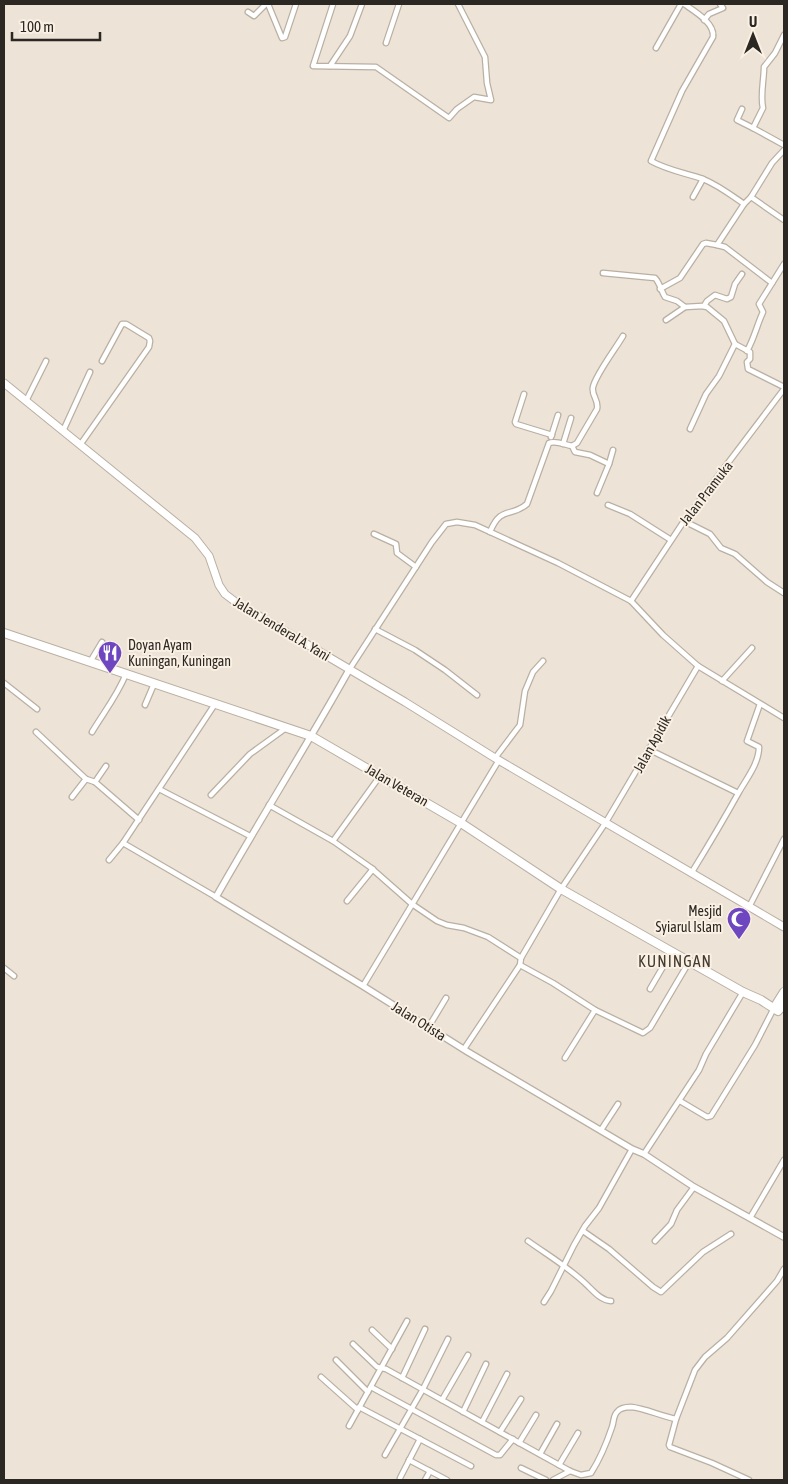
<svg xmlns="http://www.w3.org/2000/svg" width="788" height="1484" font-family="'Asap Condensed',sans-serif">
<style>
.lines{fill:none;stroke-linecap:round;stroke-linejoin:round}
.minor-casing{stroke:#b9b0a3;stroke-width:7}
.tertiary-casing{stroke:#b9b0a3;stroke-width:8}
.secondary-casing{stroke:#b9b0a3;stroke-width:9}
.primary-casing{stroke:#b9b0a3;stroke-width:10}
.minor{stroke:#fff;stroke-width:4.5}
.tertiary{stroke:#fff;stroke-width:5.5}
.secondary{stroke:#fff;stroke-width:7}
.primary{stroke:#fff;stroke-width:8}
.labels{text-anchor:middle;dominant-baseline:central;stroke-width:4;stroke-linejoin:round;paint-order:stroke}
.street-label{font-size:14px;fill:#2b2722;stroke:#faf0e3}
.poi-label{font-size:14px;fill:#2b2722;stroke:#faf0e3;text-anchor:start}
.quarter-label{font-size:16px;letter-spacing:1px;fill:#443c31;stroke:#faf0e3}
</style>
<rect width="100%" height="100%" fill="#ede3d6"/>
<g class="lines">
<defs>
<g id="minor">
<polyline points="268,4 282,38 285,37 296,4"/>
<polyline points="333,4 313,66 376,67 449,118 457,109 474,97 491,100 487,83 485,57 458,4"/>
<path d="M684,4C694,11 715,23 713,37L682,91L651,161C667,170 685,173 703,179C718,185 731,195 744,204"/>
<polyline points="248,12 254,16 266,4"/>
<polyline points="704,20 709,14 723,8 720,4"/>
<polyline points="386,43 399,4"/>
<polyline points="656,48 681,4"/>
<polyline points="330,66 350,36 362,4"/>
<path d="M742,109L737,120L753,128L763,108C760,96 764,80 764,67L775,53L784,35"/>
<polyline points="753,128 784,145"/>
<polyline points="693,197 703,179"/>
<polyline points="751,197 772,163 784,150"/>
<path d="M603,273L655,278C660,283 661,291 665,297L677,301L685,307L702,306L707,307L724,321L735,344L719,376L706,394L690,429"/>
<polyline points="772,283 725,247 717,245 744,204 751,197 784,220"/>
<polyline points="660,289 680,278 703,244 706,243 717,245"/>
<polyline points="704,306 707,301 715,295 727,299 731,297 735,284 742,274"/>
<polyline points="666,320 685,307"/>
<polyline points="735,344 750,352 750,359 747,362 748,369 784,387"/>
<path d="M747,351C754,339 757,325 763,312L759,304L784,264"/>
<polyline points="524,394 515,422 516,424 552,435"/>
<polyline points="26,401 46,361"/>
<polyline points="63,431 90,372"/>
<polyline points="551,437 558,415"/>
<polyline points="563,444 571,418"/>
<polyline points="80,445 149,347 150,341 149,338 126,324 122,324 102,361"/>
<polyline points="572,446 575,452 590,455 609,464 613,450"/>
<polyline points="597,493 609,464"/>
<polyline points="608,505 630,514 671,540"/>
<polyline points="684,521 710,534 721,548 735,554 767,582 784,593"/>
<path d="M490,532C501,505 511,518 527,504L549,443C556,440 565,445 572,446L577,443L597,409C599,400 591,395 593,387C596,374 616,348 623,336"/>
<polyline points="374,534 396,544 397,553 416,567"/>
<polyline points="631,601 684,521 784,389"/>
<polyline points="375,629 415,650 445,670 477,695"/>
<polyline points="90,662 102,642"/>
<polyline points="349,670 432,542 446,524 457,522 475,525 558,563 631,601 663,635 698,666 784,718"/>
<polyline points="722,681 752,648"/>
<polyline points="4,683 37,709"/>
<polyline points="145,705 154,684"/>
<polyline points="36,732 86,779 95,782 139,820"/>
<path d="M92,732C104,712 117,696 126,674"/>
<polyline points="648,749 738,793"/>
<polyline points="495,758 520,725 525,691 533,672 543,661"/>
<polyline points="95,782 106,766"/>
<polyline points="159,789 250,836"/>
<polyline points="211,795 250,754 286,728"/>
<polyline points="72,797 86,779"/>
<polyline points="269,805 333,841 370,867 412,904 437,921 447,925 464,928 488,937 521,958"/>
<polyline points="333,841 380,776"/>
<polyline points="123,843 216,897"/>
<polyline points="109,860 123,843 215,704"/>
<path d="M692,872C708,846 724,819 739,792C747,778 759,763 759,747L747,741L760,704"/>
<polyline points="347,901 373,869"/>
<polyline points="749,907 784,839"/>
<polyline points="520,965 553,983 595,1010 643,1033 650,1028 689,962"/>
<polyline points="4,968 14,976"/>
<polyline points="363,986 499,760"/>
<polyline points="650,989 671,953"/>
<polyline points="428,1028 446,998"/>
<polyline points="464,1049 520,965 521,958 561,889 606,822 698,666"/>
<polyline points="565,1058 595,1010"/>
<polyline points="680,1101 707,1117 711,1116 755,1045 774,1008"/>
<polyline points="601,1130 618,1104"/>
<polyline points="644,1154 699,1070 706,1054 743,992"/>
<polyline points="750,1218 784,1160"/>
<polyline points="583,1231 609,1249 653,1287 661,1292 703,1252 731,1234"/>
<path d="M528,1241C549,1256 570,1268 588,1286C594,1292 602,1301 611,1301"/>
<polyline points="655,1241 671,1224 677,1210 694,1187"/>
<polyline points="544,1302 551,1291 574,1245 585,1226 599,1208 632,1149"/>
<polyline points="372,1330 392,1349"/>
<path d="M353,1344L377,1367L386,1369L570,1471L581,1475L591,1473C600,1459 607,1442 612,1427C614,1422 613,1416 617,1412C620,1408 626,1407 631,1407C644,1408 661,1416 676,1419"/>
<polyline points="336,1360 368,1392"/>
<polyline points="321,1377 358,1410"/>
<polyline points="402,1378 425,1329"/>
<polyline points="371,1387 496,1455 500,1455 513,1439"/>
<polyline points="442,1400 468,1355"/>
<polyline points="359,1407 471,1466"/>
<polyline points="463,1412 486,1364"/>
<polyline points="482,1422 507,1374"/>
<polyline points="349,1426 407,1321"/>
<polyline points="500,1432 521,1399"/>
<polyline points="519,1443 536,1415"/>
<polyline points="540,1454 557,1424"/>
<polyline points="385,1455 423,1389 448,1339"/>
<polyline points="409,1460 447,1480"/>
<polyline points="559,1465 578,1433"/>
<polyline points="521,1468 546,1480"/>
<polyline points="400,1478 420,1439"/>
<polyline points="425,1480 430,1471"/>
<polyline points="553,1480 570,1471"/>
<polyline points="749,1480 712,1463 670,1447 669,1445 676,1419 695,1370 705,1357 727,1338 777,1281 784,1269"/>
</g>
<path id="tertiary" d="M349,670C306,747 259,821 216,897L363,986L468,1052L632,1149L644,1154L694,1187L784,1237"/>
<polyline id="secondary" points="4,383 195,538 209,556 219,585 225,594 237,603 405,702 495,758 784,927"/>
<g id="primary">
<polyline points="4,633 311,736 461,823 561,889 743,992 761,1000 778,1011 784,1004"/>
<polyline points="774,1008 784,992"/>
</g>
</defs>
<use href="#minor" class="minor-casing"/>
<use href="#tertiary" class="tertiary-casing"/>
<use href="#secondary" class="secondary-casing"/>
<use href="#primary" class="primary-casing"/>
<use href="#minor" class="minor"/>
<use href="#tertiary" class="tertiary"/>
<use href="#secondary" class="secondary"/>
<use href="#primary" class="primary"/>
</g>
<defs>
<symbol id="restaurant-pin" viewBox="-11 -11 22 30"><path d="M0 17L-7.5 6A9.5 9.5 0 1 1 7.5 6Z" fill="#6e47c0" stroke="#faf0e3"/><path d="M-5-6h1v4h1v-4h1v4h1v-4h1v5L-1.5 .5V6h-2V.5L-5-1ZM5-6V6H3V1.5H1.5Q1.5-4 5-6Z" fill="#fff"/></symbol>
<symbol id="mosque-pin" viewBox="-11 -11 22 30"><path d="M0 17L-7.5 6A9.5 9.5 0 1 1 7.5 6Z" fill="#6e47c0" stroke="#faf0e3"/><path d="M3.5-4.9A6 6 0 1 0 3.5 4.9A5 5 0 1 1 3.5-4.9Z" fill="#fff"/></symbol>
</defs>
<g fill-rule="evenodd">
<use href="#restaurant-pin" x="96" y="639" width="28" height="38"/>
<use href="#mosque-pin" x="725" y="905" width="28" height="38"/>
</g>
<g class="labels">
<g class="street-label">
<text transform="translate(706 493) rotate(-52)">Jalan Pramuka</text>
<text transform="translate(282 629) rotate(31)">Jalan Jenderal A. Yani</text>
<text transform="translate(652 744) rotate(-61)">Jalan Apidik</text>
<text transform="translate(397 785) rotate(30)">Jalan Veteran</text>
<text transform="translate(419 1021) rotate(32)">Jalan Otista</text>
</g>
<g class="poi-label">
<text x="128" y="645">Doyan Ayam<tspan x="128" dy="16">Kuningan, Kuningan</tspan></text>
<text x="722" y="911" text-anchor="end">Mesjid<tspan x="722" dy="16">Syiarul Islam</tspan></text>
</g>
<g class="quarter-label">
<text x="675" y="961">KUNINGAN</text>
</g>
</g>
<rect width="788" height="1484" fill="none" stroke="#2b2722" stroke-width="10"/>
<g transform="translate(753 35)" stroke="#faf0e3" stroke-width="4" paint-order="stroke">
<path d="M0-4L9 19L0 12L-9 19Z" fill="#2b2722"/>
<text y="-8" font-size="14" font-weight="bold" text-anchor="middle" fill="#2b2722">U</text>
</g>
<path d="M12 32v8h88v-8" fill="none" stroke="#2b2722" stroke-width="2.5"/>
<text x="20" y="32" font-size="15" fill="#2b2722" stroke="#faf0e3" stroke-width="4" paint-order="stroke">100 m</text>
</svg>
